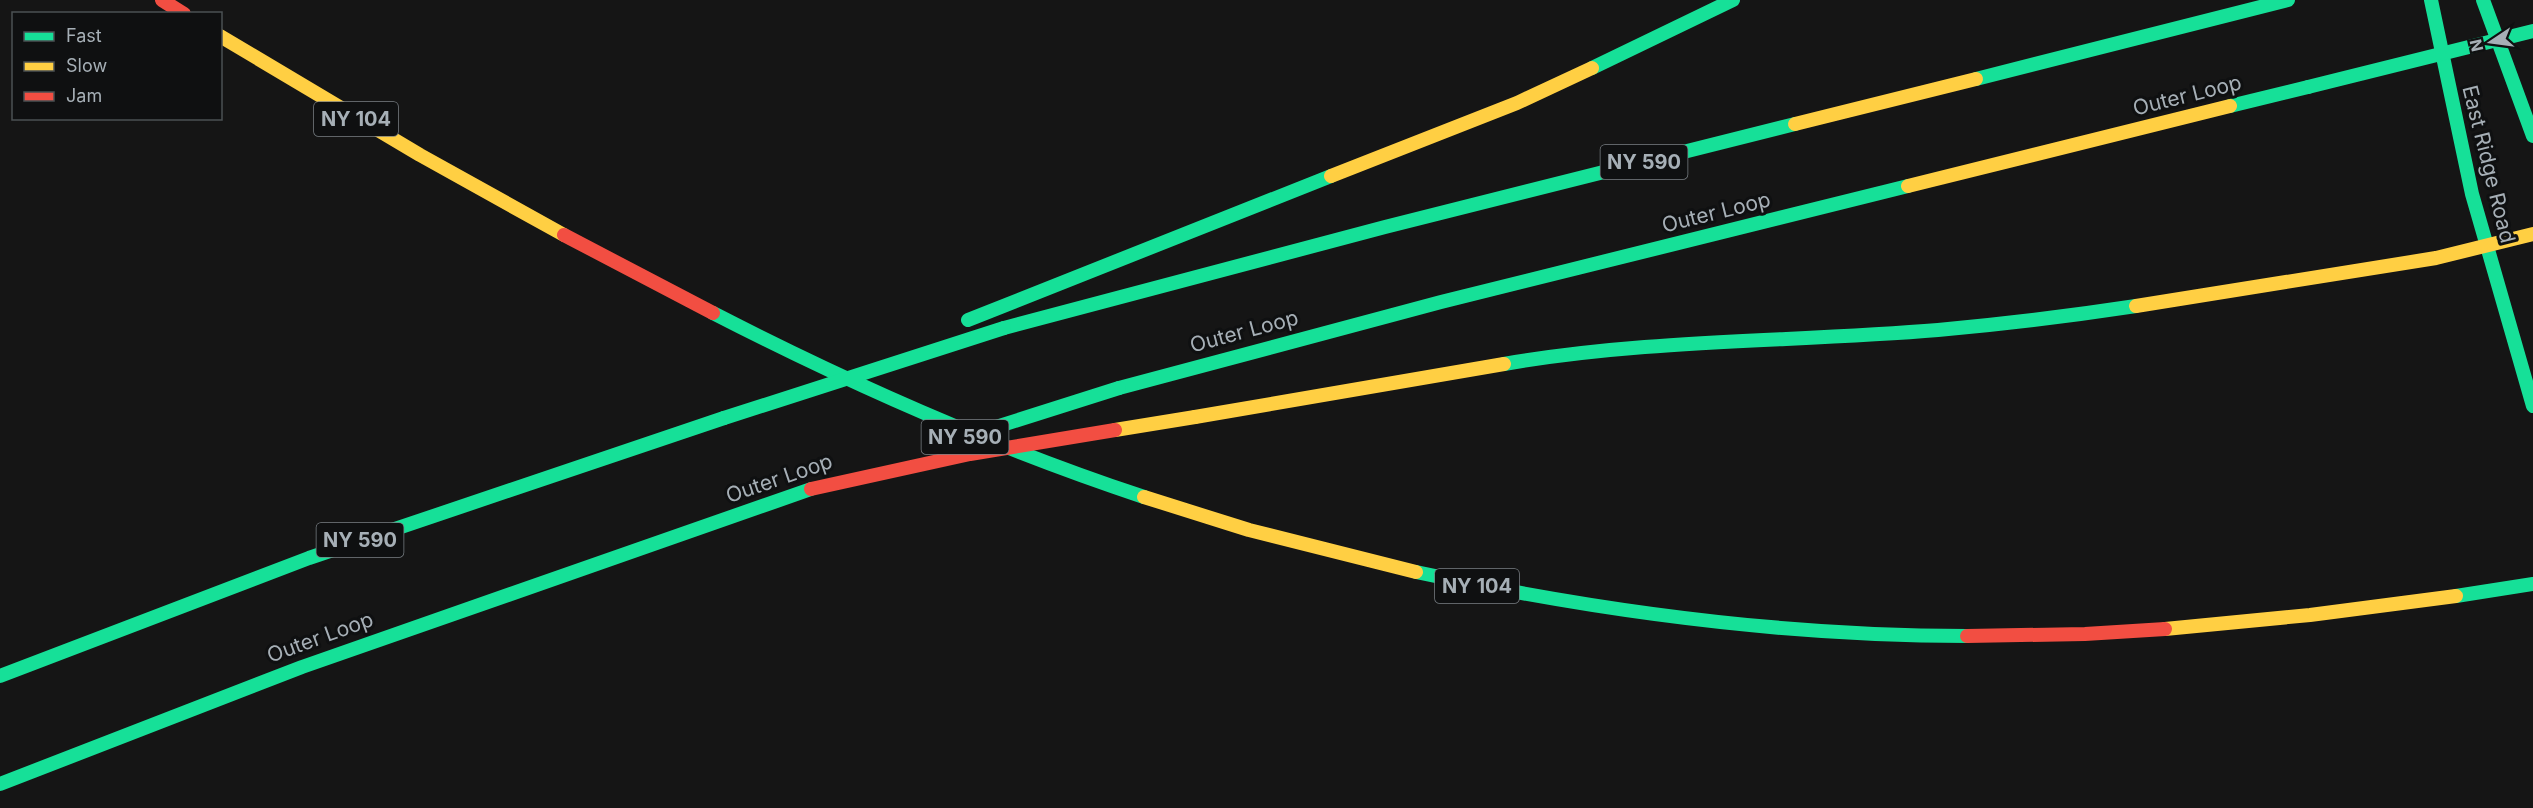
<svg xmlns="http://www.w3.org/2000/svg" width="2533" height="808" font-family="Inter,sans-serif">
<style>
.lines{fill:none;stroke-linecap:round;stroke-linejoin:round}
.fast{stroke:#16e098;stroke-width:14}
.slow{stroke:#ffcf43;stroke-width:14}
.jam{stroke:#f24e42;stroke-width:14}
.fast-bridge{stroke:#16e098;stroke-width:14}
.slow-bridge{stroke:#ffcf43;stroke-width:14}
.jam-bridge{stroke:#f24e42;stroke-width:14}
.labels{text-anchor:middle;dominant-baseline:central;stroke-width:6;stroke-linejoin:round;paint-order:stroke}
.shield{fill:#0f1011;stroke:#797f84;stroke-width:1.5}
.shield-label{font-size:20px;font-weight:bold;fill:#a6afb6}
.street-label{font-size:21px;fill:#a6afb6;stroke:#0f1011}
</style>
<rect width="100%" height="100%" fill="#151515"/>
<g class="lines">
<g class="fast">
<polyline points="2431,0 2472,194 2533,406"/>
<polyline points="2483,0 2533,136"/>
<polyline points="1592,68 1733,0"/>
<polyline points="1976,79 2288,0"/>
<polyline points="2230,106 2308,87"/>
<path d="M713,313C851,384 996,448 1144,497"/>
<polyline points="968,320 1331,176"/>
<polyline points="1004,328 1385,227 1795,124"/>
<path d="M1504,364C1647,339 1793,342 1938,330C2004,324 2070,316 2136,306"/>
<polyline points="1119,388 1441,302 1908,186"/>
<path d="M1416,572C1596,611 1782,636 1967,636"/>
<polyline points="2456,596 2533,584"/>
<polyline points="0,676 309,558 724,418"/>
<polyline points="0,784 302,667 811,489"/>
</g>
<g class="slow">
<polyline points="220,36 420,155 564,235"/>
<polyline points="1795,124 1976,79"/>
<polyline points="1331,176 1517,103 1592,68"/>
<polyline points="1908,186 2230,106"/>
<polyline points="2136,306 2436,258 2533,234"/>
<polyline points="1195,417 1504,364"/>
<polyline points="1144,497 1249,530 1416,572"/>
<polyline points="2165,629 2310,615 2456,596"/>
</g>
<g class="jam">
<polyline points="162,0 184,14"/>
<polyline points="564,235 713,313"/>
<polyline points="1967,636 2085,634 2165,629"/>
</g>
<g class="fast-bridge">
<polyline points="2308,87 2533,31"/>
<polyline points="724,418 1004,328"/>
<polyline points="955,440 1119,388"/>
</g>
<polyline class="slow-bridge" points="1115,430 1195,417"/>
<polyline class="jam-bridge" points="811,489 970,454 1115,430"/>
</g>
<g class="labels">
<g class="shield">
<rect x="314" y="102" width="84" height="34" rx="4.5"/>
<rect x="1600.5" y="145" width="87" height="34" rx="4.5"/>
<rect x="921.5" y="420" width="87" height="34" rx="4.5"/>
<rect x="316.5" y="523" width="87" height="34" rx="4.5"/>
<rect x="1435" y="569" width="84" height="34" rx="4.5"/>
</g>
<g class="shield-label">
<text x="356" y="119">NY 104</text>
<text x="1644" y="162">NY 590</text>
<text x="965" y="437">NY 590</text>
<text x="360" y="540">NY 590</text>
<text x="1477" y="586">NY 104</text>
</g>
<g class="street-label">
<text transform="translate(2187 95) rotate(-14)">Outer Loop</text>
<text transform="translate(2489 164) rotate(76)">East Ridge Road</text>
<text transform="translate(1716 212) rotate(-14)">Outer Loop</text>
<text transform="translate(1244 331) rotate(-15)">Outer Loop</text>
<text transform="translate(779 478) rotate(-19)">Outer Loop</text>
<text transform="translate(320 637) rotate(-20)">Outer Loop</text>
</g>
</g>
<rect x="12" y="12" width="210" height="108" fill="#0f1011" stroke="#4b5053" stroke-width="1.5"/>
<rect x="24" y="32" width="30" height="9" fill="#16e098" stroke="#4b5053" stroke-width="1.5"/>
<text x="66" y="42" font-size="18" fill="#a6afb6">Fast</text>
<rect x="24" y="62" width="30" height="9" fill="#ffcf43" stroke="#4b5053" stroke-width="1.5"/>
<text x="66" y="72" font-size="18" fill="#a6afb6">Slow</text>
<rect x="24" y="92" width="30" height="9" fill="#f24e42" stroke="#4b5053" stroke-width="1.5"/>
<text x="66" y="102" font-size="18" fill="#a6afb6">Jam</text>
<g transform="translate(2491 42) rotate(257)" stroke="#0f1011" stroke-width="4.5" paint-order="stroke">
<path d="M0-4.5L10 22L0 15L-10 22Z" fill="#a6afb6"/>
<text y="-9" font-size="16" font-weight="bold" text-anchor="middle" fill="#a6afb6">N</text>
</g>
</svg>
